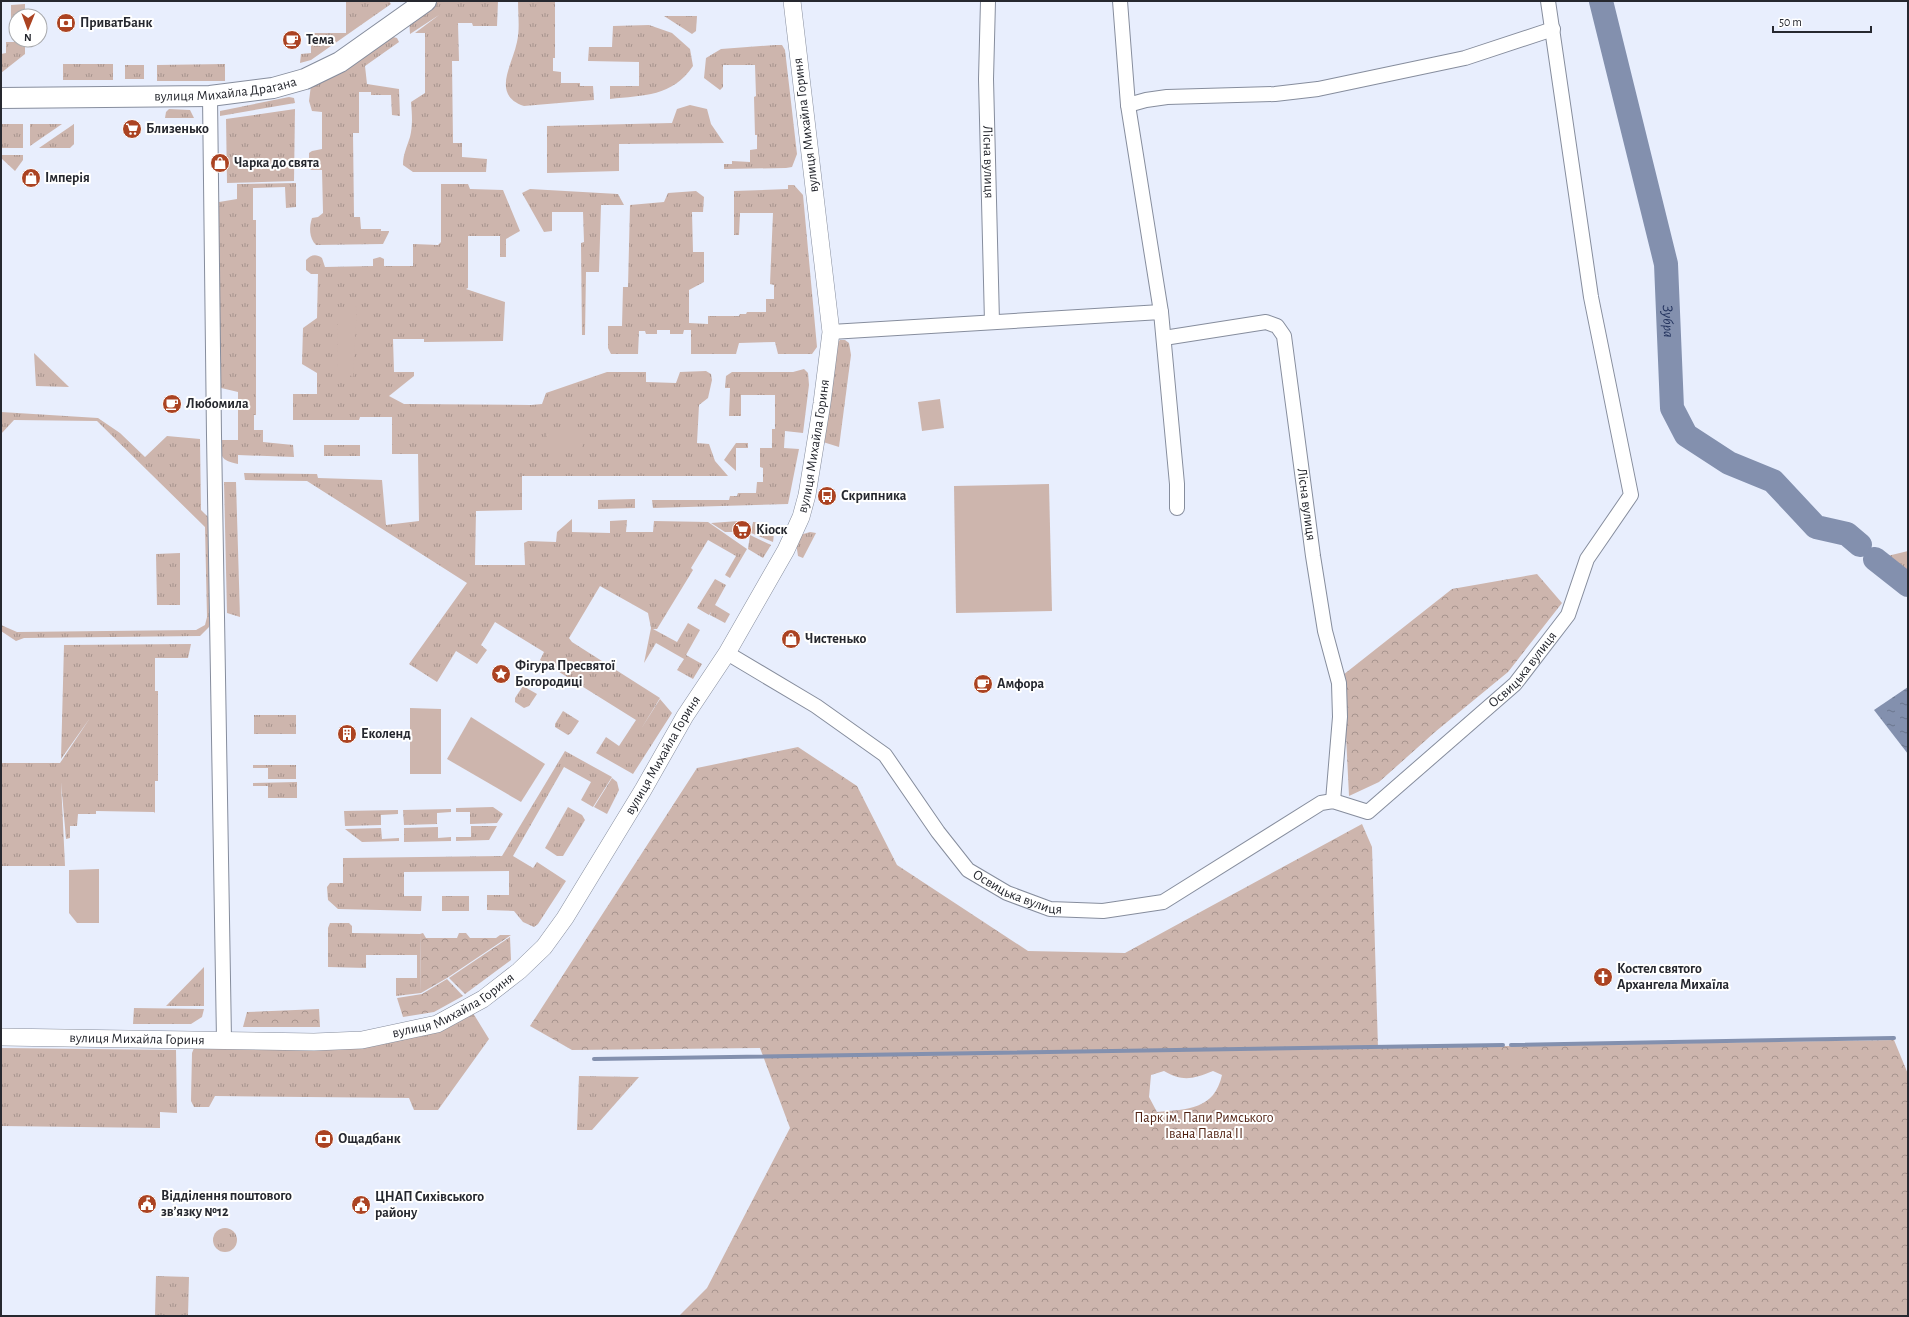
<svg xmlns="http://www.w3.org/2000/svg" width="1909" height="1317" font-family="'Alegreya Sans',sans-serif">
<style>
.grass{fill:url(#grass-tufts)}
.forest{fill:url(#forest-crowns);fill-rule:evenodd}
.pitch{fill:#cdb5ad}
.water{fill:url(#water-ripples)}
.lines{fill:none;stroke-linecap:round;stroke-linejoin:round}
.stream{stroke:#8390ae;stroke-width:4}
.river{stroke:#8390ae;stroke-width:24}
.minor-casing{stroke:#868d9d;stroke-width:16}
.tertiary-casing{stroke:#868d9d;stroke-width:18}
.secondary-casing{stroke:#868d9d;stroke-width:22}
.minor{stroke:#fff;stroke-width:14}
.tertiary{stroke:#fff;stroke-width:17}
.secondary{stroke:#fff;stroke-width:20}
.labels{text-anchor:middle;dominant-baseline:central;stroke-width:4;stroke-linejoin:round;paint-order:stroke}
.poi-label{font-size:14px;font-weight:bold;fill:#26282f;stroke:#fff;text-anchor:start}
.street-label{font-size:14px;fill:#26282f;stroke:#fff}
.park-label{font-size:14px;fill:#4e1e0e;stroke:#fff}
.water-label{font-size:15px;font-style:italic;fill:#23335e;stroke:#fff}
</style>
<defs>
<pattern id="grass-tufts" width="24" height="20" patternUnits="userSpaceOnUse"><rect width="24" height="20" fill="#cdb5ad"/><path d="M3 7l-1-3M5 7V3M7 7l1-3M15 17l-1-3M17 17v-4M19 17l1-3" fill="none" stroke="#a6938d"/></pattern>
<pattern id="forest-crowns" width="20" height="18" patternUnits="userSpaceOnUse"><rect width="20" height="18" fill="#cdb5ad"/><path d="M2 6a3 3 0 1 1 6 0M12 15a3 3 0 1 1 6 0" fill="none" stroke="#a6938d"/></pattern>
<pattern id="water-ripples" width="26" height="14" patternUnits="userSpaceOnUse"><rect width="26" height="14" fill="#8390ae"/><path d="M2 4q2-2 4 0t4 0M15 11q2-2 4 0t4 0" fill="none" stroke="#6b768e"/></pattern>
</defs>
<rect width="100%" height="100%" fill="#e8eefd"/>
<g class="grass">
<polygon points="346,1 389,1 391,4 311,60 300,63 301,54 311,53 311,33 346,33"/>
<path d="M435,1H498L497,26H473L472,23H458L459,61H452L453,143H462V157L487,159L486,172H413L403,165C403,154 407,147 410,137C413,126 412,114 411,102L425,93V33H415L439,15L410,34L409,18Z"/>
<path d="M518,1H555V58H553V71L561,72V83H580V86H593L594,100L524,106C491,95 512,66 517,42C520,29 518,14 518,1Z"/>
<polygon points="25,4 25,16 16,16 16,40 25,40 25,54 1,73 1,54 6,53 6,42 14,42 14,26 11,26 11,5"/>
<polygon points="664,16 697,16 696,31 692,34"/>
<path d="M649,25L672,33L690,49L693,66C672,97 644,95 610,99V86H639V62L588,61L589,47H612L613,26Z"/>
<path d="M389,36L397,38L399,42L365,66L367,84L399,89L400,116L392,115L391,95H371V92H359V133H353L354,217H360L361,229H381V231H389V232L383,244L316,245C309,238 309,227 312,218L318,217L323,213L322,170H311L309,167V153L312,151L322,149V112L312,111L309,101L311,85Z"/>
<polygon points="775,45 782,45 785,50 797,154 792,167 786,168 724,169 724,164 732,164 732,161 750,162 750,150 757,149 757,135 755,135 754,97 756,96 755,65 723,65 723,87 720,90 704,78 706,58 721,49"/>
<rect x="63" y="64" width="50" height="16"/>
<polygon points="225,64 225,81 157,81 157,65"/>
<rect x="125" y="65" width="19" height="14"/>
<polygon points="289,97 294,98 295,103 220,116 220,111"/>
<polygon points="690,105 707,109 711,124 724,143 619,144 619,171 547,173 547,126 672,123 677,109"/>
<polygon points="169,109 190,110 194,118 165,118 166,112"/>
<polygon points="295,109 294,181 227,183 226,119"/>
<rect x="1" y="124" width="22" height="24"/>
<polygon points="30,124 62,124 30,146"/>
<polygon points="74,124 74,144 70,148 39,148"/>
<polygon points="1,155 23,155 23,160 15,171 1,158"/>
<path d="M296,183V207L286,208L285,187L253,188V220H256V415H254V430H263V442L293,445L294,457L238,455V464C220,460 221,457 220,440H238V392L217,387L213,203L237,199V184Z"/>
<path d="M441,184H468L470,189L503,190L520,231L506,239V257H500V236H468V288L466,289L505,302L503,341L424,342V339H393L394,372H414V376L389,396L404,404L531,405L542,404L546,393L607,372H646V382L676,383L680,372L706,371L711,374L712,380L708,398L699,405L697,443L709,444L715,461L728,476H522V510L476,511L475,565H525L524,543L528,541L556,542L557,532L572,519V532L610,533V521L627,520L626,532H653L654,521L708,522L747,549L730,578L725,575L736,556L708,540L691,568L693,570L657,629H653L677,642L688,623L700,630L686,655L702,664L693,679L677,670L684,659L656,643L644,663L651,628L648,613L600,586L569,638L572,642L660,698L641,729L660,699L672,713L633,774L596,753L606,737L619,746L636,720L540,660L544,652L495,622L481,645L487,650L477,664L456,651L437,682L409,664L467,583L307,481L245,480L244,473L317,474L318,478L382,480L386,525L419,521L418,454H392V417H360L359,420H293V394H317V373L302,364L303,328L317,318L318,274H311L306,270V260C311,254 317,254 322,258L325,267L373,266V259L380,257L384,259V266H413V244L438,245L441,242Z"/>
<polygon points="788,185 794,185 803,195 817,347 812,354 778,354 775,342 739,343 736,354 691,354 691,330 684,330 683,334 670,334 670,330 657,330 657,334 646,334 645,331 639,331 638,354 611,354 608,348 608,326 622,326 623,287 628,287 630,205 664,202 668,193 696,191 704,197 703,212 692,212 693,252 704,252 704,282 689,290 689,323 708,324 708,316 739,316 740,314 746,314 747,312 766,312 766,299 774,299 774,285 770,284 773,213 740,213 739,235 734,235 734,191 788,189"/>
<polygon points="530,189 618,194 624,205 601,205 599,272 586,272 585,335 582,335 581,243 584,242 583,212 552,212 552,231 544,232 522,193"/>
<polygon points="840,340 845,340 849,343 851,355 839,447 823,442 835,344"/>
<polygon points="34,353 69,387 36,386"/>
<polygon points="804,369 808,373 809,385 803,433 785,431 784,448 799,449 788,504 653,508 652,500 729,500 730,496 737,496 738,493 756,493 757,482 763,482 763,468 760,467 760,448 772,448 772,429 775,429 775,395 741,395 741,416 729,416 730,388 725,388 726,376 732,372 793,372"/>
<polygon points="1,412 98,418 120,433 145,457 167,436 200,439 201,510 209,518 212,619 209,627 200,636 24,638 16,641 1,631 1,625 17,632 196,630 205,625 207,617 205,527 97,421 14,420 1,434"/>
<polygon points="736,443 748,443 748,448 736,448 736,471 724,460"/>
<rect x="324" y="445" width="36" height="11"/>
<polygon points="224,482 236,482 240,617 227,613"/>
<polygon points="635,499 635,508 598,509 598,500"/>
<polygon points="739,521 742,522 735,532 725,532 711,523"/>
<path d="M753,522C768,523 776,525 773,542L751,533Z"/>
<polygon points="810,532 816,533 803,558 798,556 796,543 800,535"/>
<polygon points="750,535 771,545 763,558 748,549"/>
<polygon points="1908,551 1908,585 1875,559"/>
<polygon points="180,553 180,605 157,605 156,554"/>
<polygon points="715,579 726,585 715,605 730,614 725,623 710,615 711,612 709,615 697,608"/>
<polygon points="191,644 188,658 155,658 155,691 158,691 158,781 155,781 155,813 154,812 96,811 96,814 78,814 77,826 70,826 70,838 66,839 61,782 65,866 1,866 1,763 60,763 90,718 61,759 64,645"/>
<polygon points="523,686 537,694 529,706 524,708 515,702 515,698"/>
<polygon points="563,711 579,721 571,733 568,735 555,727 555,724"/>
<rect x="254" y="715" width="42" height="19"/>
<polygon points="565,751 612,777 593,807 581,800 591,782 564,767 513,856 533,868 537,862 566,881 538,924 534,927 523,922 514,911 487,910 487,895 509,895 509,871 404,872 404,896 422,896 421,911 338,909 328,900 327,887 330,883 343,883 343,858 502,856"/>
<polygon points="253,765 296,765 296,779 268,779 268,768 253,768"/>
<polygon points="612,778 617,782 619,790 607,814 594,807"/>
<polygon points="297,782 297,798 268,798 268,786 253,786 253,783"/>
<polygon points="493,807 503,814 497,823 470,824 470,812 456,812 456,808"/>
<polygon points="568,807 582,815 585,820 563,856 557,856 545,848"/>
<polygon points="451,809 451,812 437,813 437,824 404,825 403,810"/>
<polygon points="398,810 398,814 381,815 381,825 345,826 344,811"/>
<polygon points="471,826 497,826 489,840 456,841 456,837 471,837"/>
<polygon points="438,827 438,838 451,837 451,841 404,842 404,828"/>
<polygon points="381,828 382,839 399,838 399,841 362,842 345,829"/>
<rect x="442" y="896" width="27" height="15"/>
<polygon points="330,923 349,923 352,926 352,933 420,934 421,993 396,996 396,978 417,978 417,955 366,955 366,968 328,967 328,928"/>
<polygon points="204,967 204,1006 166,1006"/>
<polygon points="134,1008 204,1009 202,1017 191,1024 133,1024"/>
<polygon points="473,1013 489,1039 438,1110 414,1110 409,1098 215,1096 209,1107 194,1107 191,1101 192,1053 194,1048 315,1048"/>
<polygon points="1,1048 176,1050 177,1113 160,1112 160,1128 1,1126"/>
<polygon points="579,1076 639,1077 592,1130 577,1130"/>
<circle cx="225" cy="1240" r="12"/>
<polygon points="156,1276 189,1277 188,1316 155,1316"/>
</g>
<g class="forest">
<polygon points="1537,574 1562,603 1508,672 1435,732 1379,782 1349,796 1343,675 1452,589"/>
<path d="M798,747L857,786L897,865L1028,951L1125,953L1362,824L1372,847L1378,1048L1894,1040L1908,1074V1316H679L707,1288L790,1128L760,1048L572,1050L530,1026L697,768ZM1164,1071C1183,1082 1193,1079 1213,1071L1222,1075C1214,1110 1188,1109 1157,1112L1149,1097L1151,1075Z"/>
<polygon points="423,933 426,938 457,938 459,933 466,933 470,938 496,938 500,935 511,935 447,978 421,993 420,934"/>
<polygon points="510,937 511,960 465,994 449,978"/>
<polygon points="447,979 463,996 434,1012 403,1017 397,998 422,994"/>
<polygon points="319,1009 320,1027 243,1027 247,1012"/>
</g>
<g class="pitch">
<polygon points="357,306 353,377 337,369 338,322"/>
<polygon points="940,399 944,428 922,431 918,402"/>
<rect x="547" y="428" width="35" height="21"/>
<polygon points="1049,484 1052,611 956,613 954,486"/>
<polygon points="410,708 441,709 441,774 410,774"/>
<polygon points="471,717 545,764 521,802 447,759"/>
<polygon points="99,869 99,923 77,923 69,913 69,870"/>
<rect x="1510" y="1049" width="21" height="10"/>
</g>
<polygon class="water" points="1908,687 1908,754 1874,710"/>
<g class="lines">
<g class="stream">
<polyline points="1511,1045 1894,1038"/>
<polyline points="594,1059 1503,1045"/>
</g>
<g class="river">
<path id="s1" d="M1601,1L1666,264L1672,408L1686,435L1729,463L1773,481L1816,527L1847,534L1860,545"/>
<polyline points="1875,559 1908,585"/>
</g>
<defs>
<g id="minor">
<path id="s2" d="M988,1L986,79L992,322"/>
<polyline points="1120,1 1128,105 1161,312"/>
<polyline points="210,96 214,435 224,1040"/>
<polyline points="1128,105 1146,100 1167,97 1275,94 1318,89 1465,58 1553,29"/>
<polyline points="831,332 1161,312 1177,484 1177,508"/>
<path id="s3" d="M1164,338L1266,322L1277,326L1284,336L1313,556L1325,631L1339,683L1340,717L1333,801"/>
<path id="s4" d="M727,653L816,706L885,755L938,832L968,870L1007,893L1050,909L1103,911L1163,902L1321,803L1333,801L1368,812L1515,684L1568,615L1587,559L1631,495L1591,297L1548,1"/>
</g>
<g id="tertiary">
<path id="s5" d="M1,1037L314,1042L362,1040L437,1024L483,999L519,971L544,947L565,918L643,790L685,716L727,653L786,550L801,517L807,495L822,403L831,332L792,1"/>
</g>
<g id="secondary">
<path id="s6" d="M1,98L210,96L273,88L305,79L340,62L426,1"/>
</g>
</defs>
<use href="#minor" class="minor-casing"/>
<use href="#tertiary" class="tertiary-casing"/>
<use href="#secondary" class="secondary-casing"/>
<use href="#minor" class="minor"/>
<use href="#tertiary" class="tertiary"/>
<use href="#secondary" class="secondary"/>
</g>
<defs>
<symbol id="bank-disc" viewBox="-11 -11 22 22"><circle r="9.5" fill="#ab4322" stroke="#fff"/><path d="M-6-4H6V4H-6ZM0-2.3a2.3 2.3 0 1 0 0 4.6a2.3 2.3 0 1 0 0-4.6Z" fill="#fff"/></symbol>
<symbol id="cafe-disc" viewBox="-11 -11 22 22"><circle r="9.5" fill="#ab4322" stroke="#fff"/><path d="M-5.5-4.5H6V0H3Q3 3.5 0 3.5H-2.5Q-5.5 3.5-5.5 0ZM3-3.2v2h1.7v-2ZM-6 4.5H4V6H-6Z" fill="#fff"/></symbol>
<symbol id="supermarket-disc" viewBox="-11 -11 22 22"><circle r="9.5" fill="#ab4322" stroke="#fff"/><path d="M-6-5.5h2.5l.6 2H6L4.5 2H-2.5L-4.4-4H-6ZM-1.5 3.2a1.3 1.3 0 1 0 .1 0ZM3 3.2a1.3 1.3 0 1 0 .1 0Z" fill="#fff"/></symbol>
<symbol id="shop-disc" viewBox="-11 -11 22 22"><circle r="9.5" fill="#ab4322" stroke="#fff"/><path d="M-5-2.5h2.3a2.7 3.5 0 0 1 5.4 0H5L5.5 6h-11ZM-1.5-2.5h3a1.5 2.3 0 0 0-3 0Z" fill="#fff"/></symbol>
<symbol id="bus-disc" viewBox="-11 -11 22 22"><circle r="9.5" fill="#ab4322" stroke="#fff"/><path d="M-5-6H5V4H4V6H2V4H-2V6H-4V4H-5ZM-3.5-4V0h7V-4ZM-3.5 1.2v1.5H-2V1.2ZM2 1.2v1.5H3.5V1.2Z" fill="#fff"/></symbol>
<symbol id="sight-disc" viewBox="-11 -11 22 22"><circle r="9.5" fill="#ab4322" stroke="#fff"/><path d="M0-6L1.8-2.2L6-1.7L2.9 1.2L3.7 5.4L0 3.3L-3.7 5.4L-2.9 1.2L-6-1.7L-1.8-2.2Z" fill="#fff"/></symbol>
<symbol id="building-disc" viewBox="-11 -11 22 22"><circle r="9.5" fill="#ab4322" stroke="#fff"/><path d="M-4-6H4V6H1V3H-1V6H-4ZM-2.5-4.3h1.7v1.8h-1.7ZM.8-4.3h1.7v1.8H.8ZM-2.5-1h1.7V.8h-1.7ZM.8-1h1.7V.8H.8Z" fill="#fff"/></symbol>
<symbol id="church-disc" viewBox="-11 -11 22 22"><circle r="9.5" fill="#ab4322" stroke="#fff"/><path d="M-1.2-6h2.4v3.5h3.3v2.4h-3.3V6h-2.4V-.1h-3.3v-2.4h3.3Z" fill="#fff"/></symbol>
<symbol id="civic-disc" viewBox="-11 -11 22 22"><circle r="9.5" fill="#ab4322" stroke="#fff"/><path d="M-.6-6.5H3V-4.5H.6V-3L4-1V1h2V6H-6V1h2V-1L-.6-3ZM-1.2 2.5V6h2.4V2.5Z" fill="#fff"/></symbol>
</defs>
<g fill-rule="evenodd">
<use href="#bank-disc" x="55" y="12" width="22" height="22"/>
<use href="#cafe-disc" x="281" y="29" width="22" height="22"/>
<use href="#supermarket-disc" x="121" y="118" width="22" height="22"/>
<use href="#shop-disc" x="209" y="152" width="22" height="22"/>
<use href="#shop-disc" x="20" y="167" width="22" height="22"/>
<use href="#cafe-disc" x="161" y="393" width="22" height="22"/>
<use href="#bus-disc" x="816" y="485" width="22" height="22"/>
<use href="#supermarket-disc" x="731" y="519" width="22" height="22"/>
<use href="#shop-disc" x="780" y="628" width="22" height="22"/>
<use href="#sight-disc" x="490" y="663" width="22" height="22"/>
<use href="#cafe-disc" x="972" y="673" width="22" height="22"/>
<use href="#building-disc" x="336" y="723" width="22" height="22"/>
<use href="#church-disc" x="1592" y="966" width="22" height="22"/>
<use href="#bank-disc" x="313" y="1128" width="22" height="22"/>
<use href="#civic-disc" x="136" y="1193" width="22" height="22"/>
<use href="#civic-disc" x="350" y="1194" width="22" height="22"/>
</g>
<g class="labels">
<g class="poi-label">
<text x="80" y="23">ПриватБанк</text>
<text x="306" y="40">Тема</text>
<text x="146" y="129">Близенько</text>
<text x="234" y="163">Чарка до свята</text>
<text x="45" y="178">Імперія</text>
<text x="186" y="404">Любомила</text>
<text x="841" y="496">Скрипника</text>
<text x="756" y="530">Кіоск</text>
<text x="805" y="639">Чистенько</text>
<text x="515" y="666">Фігура Пресвятої<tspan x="515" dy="16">Богородиці</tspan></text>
<text x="997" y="684">Амфора</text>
<text x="361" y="734">Еколенд</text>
<text x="1617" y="969">Костел святого<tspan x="1617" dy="16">Архангела Михаїла</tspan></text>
<text x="338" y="1139">Ощадбанк</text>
<text x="161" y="1196">Відділення поштового<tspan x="161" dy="16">зв’язку №12</tspan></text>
<text x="375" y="1197">ЦНАП Сихівського<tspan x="375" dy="16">району</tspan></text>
</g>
<g class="street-label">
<text stroke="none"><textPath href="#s6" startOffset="225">вулиця Михайла Драгана</textPath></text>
<text transform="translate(806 125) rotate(-97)">вулиця Михайла Гориня</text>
<text stroke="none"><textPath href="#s2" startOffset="161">Лісна вулиця</textPath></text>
<text stroke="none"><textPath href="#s5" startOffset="1144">вулиця Михайла Гориня</textPath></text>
<text stroke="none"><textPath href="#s3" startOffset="297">Лісна вулиця</textPath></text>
<text stroke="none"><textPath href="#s4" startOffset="981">Освицька вулиця</textPath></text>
<text stroke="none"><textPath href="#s5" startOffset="796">вулиця Михайла Гориня</textPath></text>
<text stroke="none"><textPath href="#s4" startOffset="385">Освицька вулиця</textPath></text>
<text stroke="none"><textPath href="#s5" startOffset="460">вулиця Михайла Гориня</textPath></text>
<text stroke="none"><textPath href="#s5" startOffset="136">вулиця Михайла Гориня</textPath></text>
</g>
<g class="park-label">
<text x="1204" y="1118">Парк ім. Папи Римського<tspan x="1204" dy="16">Івана Павла ІІ</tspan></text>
</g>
<g class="water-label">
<text stroke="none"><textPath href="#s1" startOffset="328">Зубра</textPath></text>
</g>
</g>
<rect width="1909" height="1317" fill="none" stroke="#26282f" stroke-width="4"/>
<g transform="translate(28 28) rotate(181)"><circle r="19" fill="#ffffff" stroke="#a8a9ac"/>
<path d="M0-3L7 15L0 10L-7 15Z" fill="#ab4322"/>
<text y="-6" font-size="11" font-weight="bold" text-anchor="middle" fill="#26282f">N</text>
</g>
<path d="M1773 26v6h98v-6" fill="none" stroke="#26282f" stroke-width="2"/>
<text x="1779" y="26" font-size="12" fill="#26282f" stroke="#ffffff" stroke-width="3" paint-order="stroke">50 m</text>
</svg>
